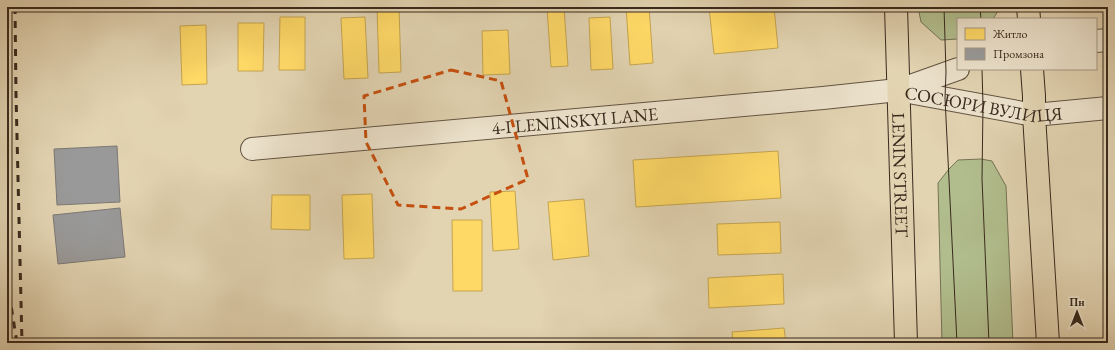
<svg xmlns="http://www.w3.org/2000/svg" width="1115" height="350" font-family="'EB Garamond',serif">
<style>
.green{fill:#b1bd8d;stroke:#757455}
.homes{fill:#ffd966;stroke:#c4a450}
.industry{fill:#999;stroke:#7c7874}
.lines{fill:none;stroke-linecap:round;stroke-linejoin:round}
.minor-casing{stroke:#635442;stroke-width:24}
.tertiary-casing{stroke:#635442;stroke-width:24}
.primary-casing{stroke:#392a1d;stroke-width:24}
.minor{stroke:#ece2cc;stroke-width:22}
.tertiary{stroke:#ece2cc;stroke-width:22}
.primary{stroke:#e2d3b1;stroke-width:22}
.tram{stroke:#392a1d;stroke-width:1}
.rail{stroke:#392a1d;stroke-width:3;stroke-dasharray:7 7;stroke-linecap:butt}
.marked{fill:none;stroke:#c5500f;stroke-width:3;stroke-dasharray:8 5;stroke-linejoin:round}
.labels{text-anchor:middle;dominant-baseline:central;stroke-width:4;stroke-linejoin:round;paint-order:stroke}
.street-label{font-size:18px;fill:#392a1d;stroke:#ece2cc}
</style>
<rect width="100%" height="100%" fill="#e2d3b1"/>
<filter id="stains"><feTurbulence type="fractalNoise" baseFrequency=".005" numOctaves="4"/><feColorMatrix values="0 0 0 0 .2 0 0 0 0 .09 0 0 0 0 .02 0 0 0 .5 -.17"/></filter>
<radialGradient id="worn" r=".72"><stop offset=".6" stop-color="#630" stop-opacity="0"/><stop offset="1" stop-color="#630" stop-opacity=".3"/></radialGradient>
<g class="green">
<polygon points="918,7 998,7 998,11 993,19 958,19 958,39 941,40 921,22"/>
<polygon points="981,159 992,161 1006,186 1013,343 942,343 938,183 949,169 958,160"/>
</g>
<g class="homes">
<polygon points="377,7 399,7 401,72 379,73"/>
<polygon points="547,7 564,7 568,66 551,67"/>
<polygon points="626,7 649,7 653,63 630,65"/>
<polygon points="709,7 774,7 778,48 714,54"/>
<polygon points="280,17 305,17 305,70 279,70"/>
<polygon points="365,17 368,78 344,79 341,18"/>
<polygon points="610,17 613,69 591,70 589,18"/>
<polygon points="238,23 264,23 263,71 238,71"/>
<polygon points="206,25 207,84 182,85 180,26"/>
<polygon points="508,30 510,74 483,75 482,31"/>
<polygon points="778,151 781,198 636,207 633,160"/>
<polygon points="515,191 519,249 493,251 490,192"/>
<polygon points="372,194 374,258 344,259 342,195"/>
<polygon points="272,195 310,195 310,230 271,229"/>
<polygon points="584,199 589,256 553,260 548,202"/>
<polygon points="452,220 482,220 482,291 453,291"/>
<polygon points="780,222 781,253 718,255 717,224"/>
<polygon points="783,274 784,304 709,308 708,278"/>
<polygon points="784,328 786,343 733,343 732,332"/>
</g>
<g class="industry">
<polygon points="117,146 120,202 57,205 54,149"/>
<polygon points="120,208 125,257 58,264 53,215"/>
</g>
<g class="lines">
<defs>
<g id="minor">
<path id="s1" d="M252,149L823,98L898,90"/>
</g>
<g id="tertiary">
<polyline points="1096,41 1108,40"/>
<path id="s2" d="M898,90L1034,115L1108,108"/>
<polyline points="899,90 958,69"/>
</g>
<g id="primary">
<path id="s3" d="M896,7L906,343"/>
<polyline points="1028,7 1029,19"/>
<polyline points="1032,69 1034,96 1034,115 1048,343"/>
</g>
</defs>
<use href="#minor" class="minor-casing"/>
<use href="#tertiary" class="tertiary-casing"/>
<use href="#primary" class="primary-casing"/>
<use href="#minor" class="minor"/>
<use href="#tertiary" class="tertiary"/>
<use href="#primary" class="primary"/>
<g class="tram">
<polyline points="944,7 946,72 945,98 957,343"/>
<polyline points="980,7 981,19"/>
<polyline points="982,69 983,105 982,179 989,343"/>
</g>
<g class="rail">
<polyline points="15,7 16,95 22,343"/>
<polyline points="7,280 17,343"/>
</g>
</g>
<path class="marked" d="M451,70L501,81L528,179L461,209L398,205L366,142L364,96Z"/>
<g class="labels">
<g class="street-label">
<text stroke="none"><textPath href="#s2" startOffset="87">СОСЮРИ ВУЛИЦЯ</textPath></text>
<text stroke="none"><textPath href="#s1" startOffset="324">4-I LENINSKYI LANE</textPath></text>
<text stroke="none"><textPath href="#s3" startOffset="168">LENIN STREET</textPath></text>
</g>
</g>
<rect width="1115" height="350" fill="none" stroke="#e2d3b1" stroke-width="24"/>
<rect x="8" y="8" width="1099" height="334" fill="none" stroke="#392a1d" stroke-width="2"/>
<rect x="12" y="12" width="1091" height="326" fill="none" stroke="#392a1d"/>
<rect x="957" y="18" width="140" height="52" fill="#ece2cc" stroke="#a49886"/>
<rect x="965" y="28" width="20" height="12" fill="#ffd966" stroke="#a49886"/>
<text x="993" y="38" font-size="12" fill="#392a1d">Житло</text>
<rect x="965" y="48" width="20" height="12" fill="#999999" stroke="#a49886"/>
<text x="993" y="58" font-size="12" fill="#392a1d">Промзона</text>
<g transform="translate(1077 312)" stroke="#ece2cc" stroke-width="3" paint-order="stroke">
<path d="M0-3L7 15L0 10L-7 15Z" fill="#392a1d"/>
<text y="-6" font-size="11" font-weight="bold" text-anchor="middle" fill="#392a1d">Пн</text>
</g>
<rect width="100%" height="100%" filter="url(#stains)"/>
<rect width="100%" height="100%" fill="url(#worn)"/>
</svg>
